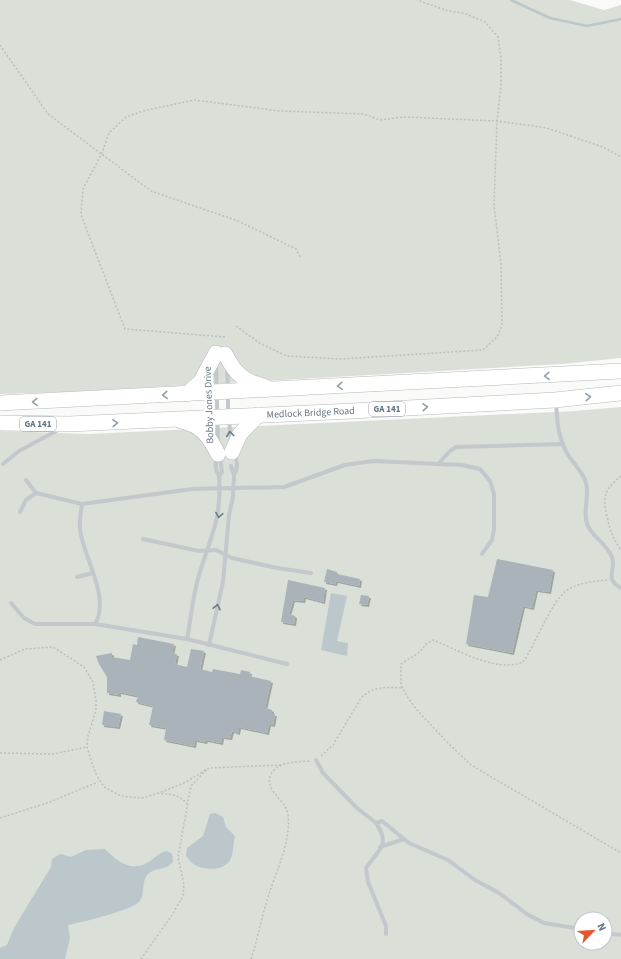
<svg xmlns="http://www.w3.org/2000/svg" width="621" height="959" font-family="'Source Sans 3',sans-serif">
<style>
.green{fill:#dadfd7;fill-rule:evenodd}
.water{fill:#bbc7cb}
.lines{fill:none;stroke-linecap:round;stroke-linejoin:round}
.stream{stroke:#bbc7cb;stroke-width:2.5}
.building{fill:#aab3b9;filter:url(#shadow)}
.highway-casing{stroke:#b4b9bd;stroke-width:16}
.path{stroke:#bbbfc2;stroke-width:1.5;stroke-dasharray:2 2;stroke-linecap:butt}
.lane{stroke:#c3c8cc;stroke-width:4}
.highway{stroke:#fff;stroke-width:15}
.oneway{stroke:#939fa8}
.oneway2{stroke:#6a7a87}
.labels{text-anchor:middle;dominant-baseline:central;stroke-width:4;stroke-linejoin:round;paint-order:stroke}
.shield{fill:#fff;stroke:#939fa8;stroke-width:1}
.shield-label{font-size:9px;font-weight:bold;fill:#657683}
.street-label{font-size:10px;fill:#657683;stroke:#fff}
</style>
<defs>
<filter id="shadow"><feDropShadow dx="2" dy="2" stdDeviation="0" flood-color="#0004"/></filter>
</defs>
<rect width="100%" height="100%" fill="#fafaf8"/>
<g class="green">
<polygon points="0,0 570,0 604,10 621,5 621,358 563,364 66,392 0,394"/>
<path d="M621,407V959H0V431L89,434L575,411ZM581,919H605V943H581Z"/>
</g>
<g class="water">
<polygon points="331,593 347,596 337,641 348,643 347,656 321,650"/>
<path d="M215,813L223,817L226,827L235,836C233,842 234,851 231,858C226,871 206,871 195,865C192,864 189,859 186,856L187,848L203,836L210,814Z"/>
<path d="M105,849C117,861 130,872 147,863C154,859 159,852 167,851L172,854L173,861C168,871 157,867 149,873C140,881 146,895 139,902C132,910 79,923 68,925L70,938L65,959H0V948L7,945L14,928L51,867L52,859L60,854L71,857L86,850Z"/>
</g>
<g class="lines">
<polyline class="stream" points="511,0 550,18 587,26 621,19"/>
</g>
<g class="building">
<polygon points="497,559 553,570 549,592 536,590 532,608 523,606 512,653 466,644 474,595 488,597"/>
<polygon points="327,569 337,572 337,574 360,579 359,586 336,581 335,584 324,582"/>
<polygon points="288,580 325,588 323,602 304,597 303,601 293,600 289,614 295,616 294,624 281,622"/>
<polygon points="361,595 369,596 367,605 359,604"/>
<polygon points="138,637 174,644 172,653 177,654 175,664 187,667 191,649 204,651 200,669 212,672 213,669 240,674 241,670 250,672 249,676 271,681 265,708 272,710 271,714 275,714 273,725 269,724 267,733 239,727 238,733 232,731 230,738 222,737 221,743 206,740 205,742 195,740 194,746 164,740 166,728 149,725 153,706 136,702 138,696 119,692 119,695 107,693 107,677 99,664 96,656 112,653 112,657 130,660 133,644 137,645"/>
<polygon points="104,711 121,714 118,727 102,725"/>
</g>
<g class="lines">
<defs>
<g id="highway">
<path d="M225,354C236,375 243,381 266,387"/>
<polyline points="187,394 201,381 216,353"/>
<polyline points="0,403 621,371"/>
<path d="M181,421C201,425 209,436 218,454"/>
<path id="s1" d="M0,423L69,424L352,411L555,400L621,393"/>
<polyline points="232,452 240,434 258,415"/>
</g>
</defs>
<use href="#highway" class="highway-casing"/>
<g class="path">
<polyline points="0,45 48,114 151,191 238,221 296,249 301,259"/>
<polyline points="236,326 261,344 287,356 340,359 483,350 497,337 502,325 501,264 494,205 497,121 501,85 501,59 498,37 485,22 464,13 448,11 417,0"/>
<polyline points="225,337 125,329 81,215 83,189 102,153 109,133 126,117 143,111 194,100 280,111 364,114 380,120 404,117 497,121 547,128 603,147 621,157"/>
<path d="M621,476C605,489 602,497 607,516C610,531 612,537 621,550"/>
<path d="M607,580C594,581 577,583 566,591C551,602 535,645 523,662C496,673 458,650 433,640L426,644L420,652L401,664V685L408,698L417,710L447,742L471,765L621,853"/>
<polyline points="0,660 25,649 53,647 84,667 93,682 96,700 96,710 88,736 87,747 91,760 96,774 104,787 121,796 142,798 159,793 186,782 209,768 282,765"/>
<polyline points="0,753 53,754 87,747"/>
<path d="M321,756L333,745L361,698C373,686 387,687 403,688"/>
<path d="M161,794C172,794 180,795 187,804"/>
<polyline points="0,818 50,802 98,782"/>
<polyline points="141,959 172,915 183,896 184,885 178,857 189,796 191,786 207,769"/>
<path d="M251,959C258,938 262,915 269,894C277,869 291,842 288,814C286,800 260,788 273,771C281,761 299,762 311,761"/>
</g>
<g class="lane">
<polyline points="216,364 218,443"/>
<polyline points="227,366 228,388"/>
<polyline points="228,394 228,414"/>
<path d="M556,402C557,421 558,438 568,455C573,463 584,473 586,483C590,497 581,515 589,528C594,537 607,545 612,557C617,570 603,578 621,588"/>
<polyline points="229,420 231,441"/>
<path d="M217,456C215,463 215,470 219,476"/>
<polyline points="3,464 19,451 60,429"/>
<polyline points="438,464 450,451 456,447 563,444"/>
<path d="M234,475C238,469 238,462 234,455"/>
<polyline points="26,480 36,493 82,504 192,489 284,487 345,465 358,463 374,461 462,465 480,469 490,481 494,494 494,529 492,540 482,554"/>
<path d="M82,504C81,512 79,521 80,529C83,557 111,597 95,624"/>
<polyline points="20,512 26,500 36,493"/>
<polyline points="143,539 199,551 216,550 232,558 277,568 311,573"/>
<polyline points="77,577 93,573"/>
<polyline points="11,603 24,618 35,624 95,624 187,639 287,664"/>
<path d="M187,639C191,618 193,595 199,575C211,535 222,520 219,476L222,472L220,457"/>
<polyline points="209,645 223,582 229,515 233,497 234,475 231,466"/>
<polyline points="316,760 323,773 357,808 376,823"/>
<polyline points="380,847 404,839"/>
<polyline points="605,933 621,935"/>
<path d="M386,934V926L368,882L366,868C379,849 391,845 376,823L382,821L409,843L448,860L475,880L499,893L527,914L544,923L581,929"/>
</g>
<use href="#highway" class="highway"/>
</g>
<defs><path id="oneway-chevron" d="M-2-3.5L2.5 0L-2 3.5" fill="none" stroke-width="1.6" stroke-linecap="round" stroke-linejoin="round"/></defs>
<g class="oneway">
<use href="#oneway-chevron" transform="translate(547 376) rotate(177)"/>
<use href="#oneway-chevron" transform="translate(340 386) rotate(177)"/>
<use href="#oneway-chevron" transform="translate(165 395) rotate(177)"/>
<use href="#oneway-chevron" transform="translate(588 397) rotate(-5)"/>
<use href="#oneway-chevron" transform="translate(35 402) rotate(177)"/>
<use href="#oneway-chevron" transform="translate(425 407) rotate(-3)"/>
<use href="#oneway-chevron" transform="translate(115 423) rotate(-2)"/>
</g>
<g class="oneway2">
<use href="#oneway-chevron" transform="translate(230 434) rotate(-97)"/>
<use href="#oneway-chevron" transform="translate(219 515) rotate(99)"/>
<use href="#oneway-chevron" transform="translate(217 607) rotate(-78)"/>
</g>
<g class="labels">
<g class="shield">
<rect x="369" y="402" width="36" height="14" rx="3"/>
<rect x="20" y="417" width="36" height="14" rx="3"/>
</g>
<g class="shield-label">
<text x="387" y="409">GA 141</text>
<text x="38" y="424">GA 141</text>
</g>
<g class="street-label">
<text transform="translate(209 405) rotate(-92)">Bobby Jones Drive</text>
<text stroke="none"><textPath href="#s1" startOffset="311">Medlock Bridge Road</textPath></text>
</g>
</g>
<g transform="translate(593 931) rotate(65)"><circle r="19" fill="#ffffff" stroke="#c1c8cd"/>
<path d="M0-3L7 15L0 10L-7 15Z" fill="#e4572e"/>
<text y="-6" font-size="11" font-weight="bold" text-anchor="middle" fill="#657683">N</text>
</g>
</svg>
